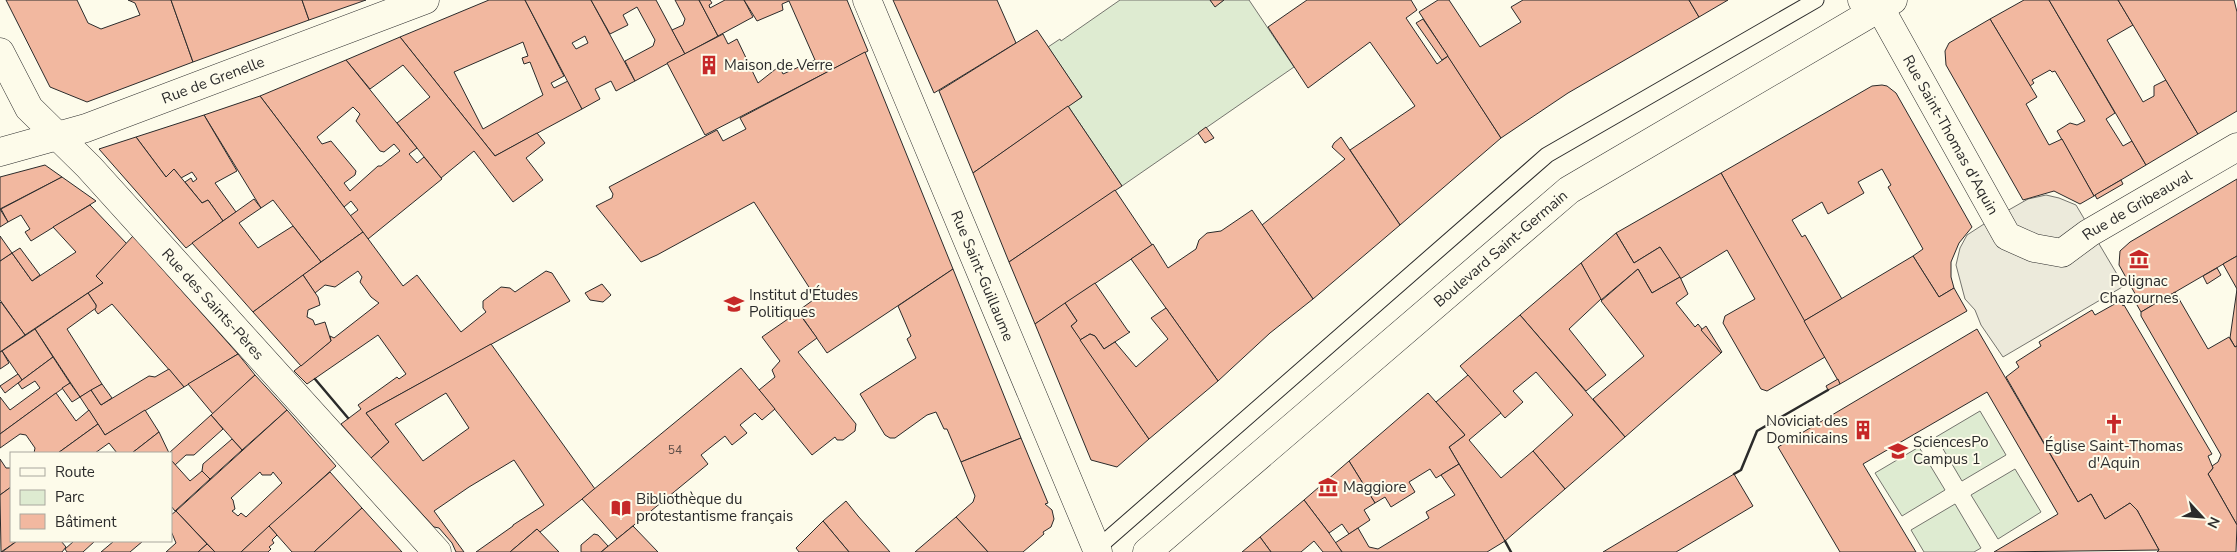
<svg xmlns="http://www.w3.org/2000/svg" width="2237" height="552" font-family="'Nunito Sans',sans-serif">
<style>
.green{fill:#deebd1;stroke:#74746e}
.parking{fill:#eceadb;stroke:#74746e}
.building{fill:#f2b8a0;stroke:#2b2b2b;fill-rule:evenodd}
.lines{fill:none;stroke-linecap:round;stroke-linejoin:round}
.service-casing{stroke:#2b2b2b;stroke-width:17}
.minor-casing{stroke:#2b2b2b;stroke-width:29}
.tertiary-casing{stroke:#2b2b2b;stroke-width:29}
.primary-casing{stroke:#2b2b2b;stroke-width:29}
.service{stroke:#fdfbea;stroke-width:15}
.minor{stroke:#fdfbea;stroke-width:28}
.tertiary{stroke:#fdfbea;stroke-width:28}
.primary{stroke:#fdfbea;stroke-width:28}
.wall{stroke:#2b2b2b;stroke-width:2.5}
.labels{text-anchor:middle;dominant-baseline:central;stroke-width:4;stroke-linejoin:round;paint-order:stroke}
.number-label{font-size:12px;fill:#5d4e48}
.poi-label{font-size:15px;fill:#2b2b2b;stroke:#fdfbea;text-anchor:start}
.street-label{font-size:15px;fill:#2b2b2b;stroke:#fdfbea}
</style>
<rect width="100%" height="100%" fill="#fdfbea"/>
<g class="green">
<polygon points="1120,0 1210,0 1215,6 1224,0 1249,0 1294,67 1122,186 1068,106 1082,97 1048,47 1060,39 1061,41"/>
<polygon points="1980,411 2006,455 1962,481 1936,437"/>
<polygon points="1919,447 1945,490 1902,516 1875,473"/>
<polygon points="2015,469 2041,512 1998,539 1971,495"/>
<polygon points="1955,504 1981,548 1974,552 1924,552 1911,530"/>
</g>
<polygon class="parking" points="2046,195 2059,198 2076,205 2124,286 2003,357 1981,325 1975,310 1965,299 1956,265 1960,248 1967,235 1984,224 2028,199"/>
<g class="building">
<polygon points="6,0 77,0 88,23 101,29 140,15 135,3 128,0 171,0 193,62 87,102 50,87"/>
<polygon points="171,0 302,0 309,20 193,62"/>
<polygon points="302,0 366,0 309,20"/>
<path d="M489,0H525L564,76L551,83L554,88L568,81L582,109L495,156L400,37ZM523,42L528,56L522,58L524,64L530,62L543,95L483,129L454,72Z"/>
<path d="M525,0H591L635,81L616,91L611,81L595,89L600,99L582,109ZM585,36L588,43L576,49L572,43Z"/>
<polygon points="591,0 656,0 685,54 635,81 625,61 653,46 655,40 637,7 623,15 628,25 610,34"/>
<polygon points="675,0 699,0 718,36 685,54 672,30 683,25 685,19"/>
<polygon points="699,0 710,0 712,3 709,5 710,8 725,0 744,0 753,17 718,36"/>
<polygon points="744,0 847,0 868,51 705,135 667,63 723,34 728,44 737,39 758,83 777,68 780,68 783,74 815,60 789,1 782,4 783,10 757,21"/>
<polygon points="893,0 997,0 1016,43 934,93"/>
<polygon points="1210,0 1224,0 1215,7"/>
<polygon points="1307,0 1411,0 1417,10 1406,18 1437,64 1448,56 1501,138 1400,225 1350,150 1415,106 1370,42 1308,88 1268,27"/>
<polygon points="1438,0 1449,0 1480,47 1521,22 1511,7 1523,0 1689,0 1699,17 1568,93 1501,138 1419,12"/>
<polygon points="1689,0 1728,0 1699,17"/>
<polygon points="2024,0 2049,0 2115,113 2106,119 2123,146 2132,141 2146,165 2094,196 2057,131 2070,123 2077,125 2085,121 2055,71 2052,72 2050,70 2032,80 2034,83 2030,86 1990,19"/>
<polygon points="2049,0 2118,0 2133,25 2107,40 2143,102 2154,96 2154,86 2166,80 2198,134 2146,165"/>
<polygon points="2118,0 2234,0 2237,12 2237,111 2198,134"/>
<polygon points="1423,19 1448,56 1442,60 1416,23"/>
<polygon points="1990,19 2037,97 2026,104 2049,145 2062,139 2094,196 2080,204 2054,191 2023,200 1946,65 1945,51 1949,43"/>
<polygon points="1037,30 1082,97 973,173 939,91"/>
<polygon points="400,37 495,156 537,133 545,143 526,158 543,180 513,202 474,151 441,178 397,123 430,97 403,65 370,89 346,60"/>
<polygon points="865,52 953,269 827,353 798,311 816,298 754,202 657,255 641,262 596,206 612,198 613,194 609,187 717,130 723,141 746,129 740,118"/>
<path d="M346,60L417,148L409,154L417,163L424,157L442,179L368,239L350,216L358,210L351,201L344,207L260,96ZM353,107L360,114L356,121L380,151L384,152L394,144L400,151L381,166H378L350,191L344,183L355,175L356,171L331,141L322,144L317,137Z"/>
<polygon points="1882,85 1887,86 1896,93 1972,227 1959,243 1951,262 1951,277 1954,288 1939,297 1913,256 1923,249 1888,187 1891,185 1882,169 1858,182 1864,193 1828,214 1822,202 1792,220 1802,237 1805,235 1842,299 1804,321 1721,173 1872,86"/>
<polygon points="260,96 363,232 321,262 273,200 261,208 204,115"/>
<polygon points="1068,106 1122,186 1009,262 973,173"/>
<polygon points="204,115 237,171 215,183 236,212 223,221 208,200 202,203 185,182 191,178 193,182 197,179 192,172 181,178 174,169 166,177 136,137"/>
<polygon points="1206,127 1214,138 1205,143 1198,133"/>
<polygon points="136,137 166,177 174,169 202,203 208,200 223,221 186,248 99,149"/>
<polygon points="1341,137 1400,225 1313,299 1262,225 1345,159 1332,147 1334,143"/>
<polygon points="45,165 62,177 0,209 0,177"/>
<polygon points="1721,173 1825,357 1767,391 1761,389 1723,323 1725,316 1755,299 1727,250 1680,279 1660,247 1634,263 1616,233"/>
<polygon points="62,177 96,201 31,241 25,232 30,229 21,215 8,222 1,209"/>
<polygon points="2237,179 2237,256 2141,312 2137,305 2138,299 2119,265 2120,251 2130,242"/>
<polygon points="2121,180 2123,184 2097,199 2095,195"/>
<polygon points="1115,190 1152,245 1035,324 1009,262"/>
<polygon points="254,199 261,208 239,223 258,248 293,226 321,262 253,312 192,243"/>
<polygon points="90,205 127,244 96,276 103,283 25,335 0,300 0,261 12,253 32,281 76,252 53,227"/>
<polygon points="0,209 8,222 0,227"/>
<polygon points="1252,210 1313,299 1270,333 1218,381 1131,259 1153,244 1168,268 1196,249 1199,240 1207,233 1221,231"/>
<polygon points="363,232 403,286 417,275 461,332 486,312 483,308 483,301 501,287 510,288 515,292 546,271 552,273 570,301 366,413 389,442 371,458 341,424 361,409 358,405 397,377 399,379 406,374 378,335 307,384 294,371 331,341 330,336 334,338 379,303 371,297 360,282 362,277 358,271 335,287 325,285 315,293 303,275"/>
<polygon points="1616,233 1634,263 1660,247 1680,277 1652,293 1638,269 1601,300 1581,263"/>
<polygon points="0,236 12,253 0,261"/>
<polygon points="133,236 238,354 184,387 112,304 98,314 95,310 96,305 88,293 103,283 96,276"/>
<polygon points="20,248 40,275 32,281 12,253"/>
<polygon points="1913,256 1939,297 1954,288 1967,311 1840,384 1804,321"/>
<polygon points="2237,256 2237,346 2235,347 2230,338 2237,289 2223,264"/>
<polygon points="1581,263 1601,299 1569,329 1606,375 1586,391 1520,315"/>
<polygon points="2217,268 2221,275 2207,284 2203,276"/>
<polygon points="953,269 1021,438 961,462 947,429 944,429 936,412 927,415 895,438 890,438 885,435 860,394 916,358 907,339 911,336 898,306"/>
<polygon points="1638,269 1652,293 1680,277 1688,294 1676,303 1695,327 1698,324 1702,329 1721,353 1625,437 1593,399 1644,356 1601,301"/>
<polygon points="303,275 318,297 320,305 308,310 307,317 313,320 315,325 325,322 331,341 301,366 253,312"/>
<polygon points="1095,283 1128,331 1130,332 1104,349 1095,336 1090,334 1080,340 1071,326 1077,321 1065,303"/>
<polygon points="602,284 611,295 603,302 590,300 585,293"/>
<polygon points="2175,292 2208,349 2229,337 2235,347 2237,346 2237,525 2208,474 2213,468 2212,466 2218,462 2221,455 2141,316 2141,312"/>
<polygon points="88,293 96,305 96,308 67,329 102,384 80,397 35,329"/>
<polygon points="2120,301 2123,306 2124,305 2212,454 2208,456 2213,468 2208,474 2237,525 2236,552 2157,552 2159,550 2137,510 2130,503 2105,519 2091,494 2078,502 2006,377 2019,367 2016,362 2041,346 2039,342 2092,310 2095,315"/>
<polygon points="1,302 25,335 0,352 0,303"/>
<polygon points="1065,303 1077,321 1071,326 1149,439 1117,467 1091,460 1035,324"/>
<polygon points="1166,308 1218,381 1149,439 1080,340 1090,334 1095,336 1104,349 1115,342 1136,367 1168,339 1151,318"/>
<polygon points="798,312 817,338 798,352 856,424 855,431 843,440 837,440 835,437 812,455 759,390 775,377 772,370 780,361 762,337"/>
<polygon points="1520,315 1625,437 1565,489 1533,451 1573,415 1536,372 1513,391 1523,402 1505,418 1460,366"/>
<polygon points="1706,326 1722,352 1721,353 1701,330"/>
<polygon points="35,329 53,357 22,380 2,351"/>
<polygon points="1977,329 2078,502 2091,494 2105,519 2130,503 2137,510 2159,550 1994,552 2058,514 1987,392 1863,464 1916,552 1840,552 1778,447"/>
<path d="M491,344L595,489L540,532L537,529L510,552H476L513,526V525L544,505L514,460L469,487L434,511L464,552H456L452,543L439,528L434,527L371,458L389,442L366,413ZM446,393L469,428L423,461L395,424Z"/>
<polygon points="2,351 9,363 0,369 0,352"/>
<polygon points="238,354 255,375 213,414 188,384"/>
<polygon points="53,357 70,383 0,434 0,397 10,410 40,388 35,381 22,389 18,383"/>
<polygon points="741,368 775,409 762,420 755,413 740,425 747,433 732,445 725,436 701,455 708,464 617,539 582,499"/>
<polygon points="169,369 184,387 105,435 80,397 91,390 101,405 149,376 155,377"/>
<polygon points="18,374 22,380 5,393 0,386"/>
<polygon points="255,375 287,410 242,450 211,415"/>
<polygon points="1468,375 1501,413 1469,440 1501,478 1533,451 1565,489 1505,541 1449,447 1465,435 1436,402"/>
<polygon points="1838,379 1840,384 1828,390 1826,386"/>
<polygon points="70,383 80,397 72,402 62,388"/>
<polygon points="102,384 112,398 101,405 91,390"/>
<polygon points="56,393 76,421 89,410 98,424 58,453 34,453 35,448 26,435 20,434 0,448 0,434"/>
<polygon points="1428,393 1465,435 1449,447 1459,464 1436,478 1430,469 1409,482 1415,492 1391,507 1385,497 1375,503 1349,461"/>
<polygon points="145,410 159,432 132,453 117,453 109,443 95,453 58,453 98,424 105,435"/>
<path d="M287,410L336,466L241,552H215L176,511ZM260,472L262,475H271L273,472L282,483L246,517L241,513L238,516L232,511L235,509L233,500L231,498Z"/>
<polygon points="211,415 223,429 194,455 186,455 175,465 171,460 171,453 169,453"/>
<polygon points="159,432 169,453 132,453"/>
<polygon points="1021,438 1048,503 1045,504 1052,510 1054,519 1051,527 1043,532 1044,534 1023,552 988,552 956,517 973,502 975,496 961,462"/>
<polygon points="232,439 242,450 210,479 202,471 203,464"/>
<polygon points="0,459 6,468 11,468 11,487 0,495"/>
<polygon points="171,460 190,481 202,471 210,479 175,511 171,506"/>
<polygon points="1349,461 1375,503 1364,510 1370,520 1349,534 1342,524 1329,533 1304,500"/>
<polygon points="1459,464 1505,541 1487,552 1342,552 1335,543 1358,528 1369,547 1378,549 1429,518 1426,512 1455,495 1441,475"/>
<polygon points="330,472 362,508 314,552 292,552 269,526"/>
<polygon points="1734,474 1753,506 1676,552 1603,552"/>
<polygon points="11,487 11,541 17,541 1,552 0,495"/>
<polygon points="1304,500 1329,533 1342,552 1323,552 1314,541 1301,552 1271,552 1260,537"/>
<polygon points="846,501 858,516 890,552 849,552 823,521"/>
<polygon points="362,508 402,552 314,552"/>
<polygon points="176,511 207,544 198,552 166,552 176,543 171,531 171,515"/>
<polygon points="956,517 988,552 915,552"/>
<polygon points="823,521 849,552 799,552 796,548"/>
<polygon points="269,526 277,535 272,540 274,543 269,547 271,549 268,552 241,552"/>
<polygon points="633,526 658,552 601,552"/>
<polygon points="537,529 559,552 510,552"/>
<polygon points="594,534 598,535 608,546 601,552 581,552 581,545"/>
<polygon points="1260,537 1271,552 1242,552"/>
<polygon points="17,541 61,541 66,547 62,552 2,552"/>
<polygon points="74,541 95,541 83,552 67,552 65,549"/>
<polygon points="114,541 143,541 130,552 101,552"/>
<polygon points="207,544 215,552 198,552"/>
</g>
<g class="lines">
<defs>
<polyline id="service" points="1093,552 1547,155 1816,0"/>
<g id="minor">
<path id="s1" d="M867,0L1098,552"/>
<path id="s2" d="M1862,0L1880,8L2007,236L2034,248L2062,253L2089,233L2237,147"/>
<path id="s3" d="M0,152L86,128L425,0"/>
</g>
<g id="tertiary">
<path id="s4" d="M0,52L29,108L89,167L437,552"/>
</g>
<g id="primary">
<path id="s5" d="M1147,552L1569,190L1893,0"/>
</g>
</defs>
<use href="#service" class="service-casing"/>
<use href="#minor" class="minor-casing"/>
<use href="#tertiary" class="tertiary-casing"/>
<use href="#primary" class="primary-casing"/>
<use href="#service" class="service"/>
<use href="#minor" class="minor"/>
<use href="#tertiary" class="tertiary"/>
<use href="#primary" class="primary"/>
<g class="wall">
<polyline points="315,379 348,418"/>
<polyline points="1734,474 1741,470 1757,431 1828,390"/>
<polyline points="1505,541 1511,552"/>
</g>
</g>
<defs>
<symbol id="building-bare" viewBox="-9 -9 18 18"><path d="M-4-6H4V6H1V3H-1V6H-4ZM-2.5-4.3h1.7v1.8h-1.7ZM.8-4.3h1.7v1.8H.8ZM-2.5-1h1.7V.8h-1.7ZM.8-1h1.7V.8H.8Z" fill="#c62828" stroke="#fdfbea" stroke-width="2.5" paint-order="stroke"/></symbol>
<symbol id="museum-bare" viewBox="-9 -9 18 18"><path d="M0-6L6-3V-2H-6V-3ZM-5-1h2V3h-2ZM-1-1h2V3h-2ZM3-1h2V3H3ZM-6 4H6V6H-6Z" fill="#c62828" stroke="#fdfbea" stroke-width="2.5" paint-order="stroke"/></symbol>
<symbol id="university-bare" viewBox="-9 -9 18 18"><path d="M0-5L7-2L0 1L-7-2ZM-4 1L0 2.5L4 1V4Q0 6-4 4Z" fill="#c62828" stroke="#fdfbea" stroke-width="2.5" paint-order="stroke"/></symbol>
<symbol id="church-bare" viewBox="-9 -9 18 18"><path d="M-1.2-6h2.4v3.5h3.3v2.4h-3.3V6h-2.4V-.1h-3.3v-2.4h3.3Z" fill="#c62828" stroke="#fdfbea" stroke-width="2.5" paint-order="stroke"/></symbol>
<symbol id="library-bare" viewBox="-9 -9 18 18"><path d="M-6-4Q-3-5.5-.7-3.5V5Q-3 3-6 4ZM6-4Q3-5.5 .7-3.5V5Q3 3 6 4Z" fill="#c62828" stroke="#fdfbea" stroke-width="2.5" paint-order="stroke"/></symbol>
</defs>
<g fill-rule="evenodd">
<use href="#building-bare" x="695" y="51" width="28" height="28"/>
<use href="#museum-bare" x="2125" y="245" width="28" height="28"/>
<use href="#university-bare" x="720" y="290" width="28" height="28"/>
<use href="#church-bare" x="2100" y="410" width="28" height="28"/>
<use href="#building-bare" x="1849" y="416" width="28" height="28"/>
<use href="#university-bare" x="1884" y="437" width="28" height="28"/>
<use href="#museum-bare" x="1314" y="473" width="28" height="28"/>
<use href="#library-bare" x="607" y="494" width="28" height="28"/>
</g>
<g class="labels">
<g class="number-label">
<text x="675" y="450">54</text>
</g>
<g class="poi-label">
<text x="724" y="65">Maison de Verre</text>
<text x="2139" y="281" text-anchor="middle">Polignac<tspan x="2139" dy="17">Chazournes</tspan></text>
<text x="749" y="295">Institut d'Études<tspan x="749" dy="17">Politiques</tspan></text>
<text x="1848" y="421" text-anchor="end">Noviciat des<tspan x="1848" dy="17">Dominicains</tspan></text>
<text x="1913" y="442">SciencesPo<tspan x="1913" dy="17">Campus 1</tspan></text>
<text x="2114" y="446" text-anchor="middle">Église Saint-Thomas<tspan x="2114" dy="17">d'Aquin</tspan></text>
<text x="1343" y="487">Maggiore</text>
<text x="636" y="499">Bibliothèque du<tspan x="636" dy="17">protestantisme français</tspan></text>
</g>
<g class="street-label">
<text stroke="none"><textPath href="#s3" startOffset="225">Rue de Grenelle</textPath></text>
<text stroke="none"><textPath href="#s2" startOffset="165">Rue Saint-Thomas d'Aquin</textPath></text>
<text stroke="none"><textPath href="#s2" startOffset="428">Rue de Gribeauval</textPath></text>
<text stroke="none"><textPath href="#s5" startOffset="466">Boulevard Saint-Germain</textPath></text>
<text stroke="none"><textPath href="#s1" startOffset="299">Rue Saint-Guillaume</textPath></text>
<text stroke="none"><textPath href="#s4" startOffset="332">Rue des Saints-Pères</textPath></text>
</g>
</g>
<rect x="10" y="452" width="162" height="90" fill="#fdfbea" stroke="#a9a89e"/>
<rect x="20" y="468" width="25" height="8" fill="#fdfbea" stroke="#a9a89e"/>
<text x="55" y="477" font-size="15" fill="#2b2b2b">Route</text>
<rect x="20" y="490" width="25" height="15" fill="#deebd1" stroke="#a9a89e"/>
<text x="55" y="502" font-size="15" fill="#2b2b2b">Parc</text>
<rect x="20" y="514" width="25" height="15" fill="#f2b8a0" stroke="#a9a89e"/>
<text x="55" y="527" font-size="15" fill="#2b2b2b">Bâtiment</text>
<g transform="translate(2202 517) rotate(116)" stroke="#fdfbea" stroke-width="4" paint-order="stroke">
<path d="M0-4L9 19L0 12L-9 19Z" fill="#2b2b2b"/>
<text y="-8" font-size="14" font-weight="bold" text-anchor="middle" fill="#2b2b2b">N</text>
</g>
</svg>
